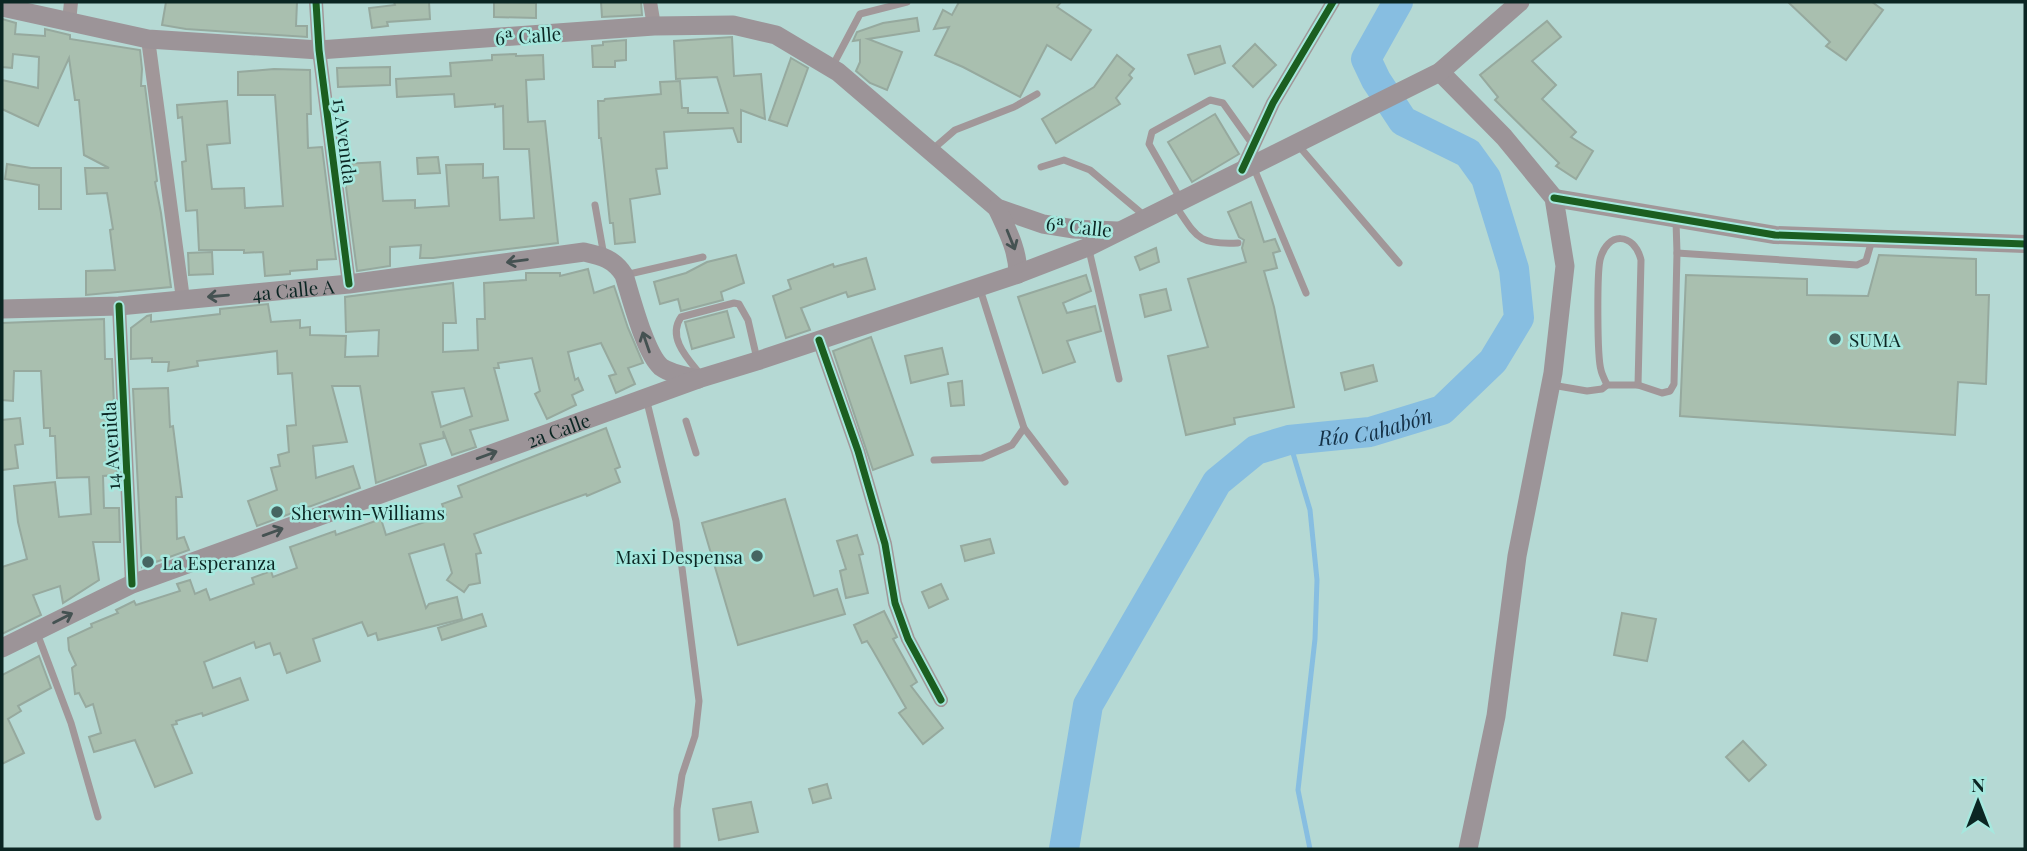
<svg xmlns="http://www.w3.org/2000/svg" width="2027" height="851" font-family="'Playfair Display',serif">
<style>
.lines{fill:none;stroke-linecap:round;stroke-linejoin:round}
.stream{stroke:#87bee1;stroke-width:5}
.river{stroke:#87bee1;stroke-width:30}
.building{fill:#a9bfaf;stroke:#96a99e;stroke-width:2;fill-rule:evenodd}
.service{stroke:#a19799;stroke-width:7}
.minor{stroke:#a19799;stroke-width:14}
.tertiary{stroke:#a19799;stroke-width:18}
.secondary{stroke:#9c9498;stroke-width:19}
.cycleway-casing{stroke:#a6e8de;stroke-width:11}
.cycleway{stroke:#1b5e20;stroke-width:7}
.oneway{stroke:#455252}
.poi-dot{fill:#466561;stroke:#a6e8de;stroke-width:2.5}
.labels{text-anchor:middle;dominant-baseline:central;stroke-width:5;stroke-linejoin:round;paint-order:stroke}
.street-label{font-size:19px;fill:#0b2623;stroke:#a6e8de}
.poi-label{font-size:19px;fill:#0b2623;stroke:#a6e8de;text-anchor:start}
.water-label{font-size:21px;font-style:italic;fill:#143046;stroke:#a6e8de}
</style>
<rect width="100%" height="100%" fill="#b5d9d4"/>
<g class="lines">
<polyline class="stream" points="1289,440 1310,510 1317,580 1315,639 1298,790 1310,849"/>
<path class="river" id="s1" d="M1064,849L1088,705L1217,482L1256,450L1289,440L1370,432L1442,410L1493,361L1519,318L1514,269L1486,178L1468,153L1403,121L1376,80L1366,59L1398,2"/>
</g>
<g class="building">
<polygon points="166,2 297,2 296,26 307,26 307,37 186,29 162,25"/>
<polygon points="394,2 429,2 430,19 387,22 388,26 372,28 369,8 395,5"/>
<polygon points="494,2 536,3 536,18 494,17"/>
<polygon points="601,2 641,2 642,15 602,17"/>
<polygon points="959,2 1061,2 1057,7 1091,30 1071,60 1047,45 1020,97 963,67 935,55 949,27 934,29 943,10 952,15"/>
<polygon points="1788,2 1872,2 1883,10 1846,60 1826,46 1830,42"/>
<polygon points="917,18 919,31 868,39 902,52 887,90 870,83 856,71 860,62 860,40 853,41 857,32 883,23"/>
<polygon points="2,19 16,23 15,34 45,36 45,29 70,35 70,39 140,50 142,69 141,86 145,86 157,181 155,182 161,213 171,287 86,295 86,271 115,270 110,230 113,229 107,193 87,194 85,168 109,168 84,155 79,100 75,100 69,58 38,126 2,109 2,80 38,88 39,57 13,54 12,68 2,67"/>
<polygon points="1547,21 1561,37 1532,61 1556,85 1542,99 1576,132 1571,137 1593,151 1576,179 1556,166 1559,163 1495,100 1498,97 1480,75"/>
<polygon points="732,37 734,76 761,74 765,119 741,110 741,142 738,142 733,128 664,132 667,168 656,169 660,194 630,199 635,242 615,244 613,223 610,223 601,138 599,138 598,101 604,101 605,99 661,94 660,82 680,81 682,108 688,108 688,113 728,113 717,77 676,79 674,41"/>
<polygon points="626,40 626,60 615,61 615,67 593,67 592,46 603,45 603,42"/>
<polygon points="1255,44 1276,65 1253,87 1233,66"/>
<polygon points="1220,46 1225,63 1195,74 1188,55"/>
<polygon points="516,54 516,56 543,55 544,79 526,80 528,122 545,121 558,243 433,258 420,258 421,245 390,247 390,266 357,271 343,164 380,162 383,201 415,200 415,208 449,206 446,165 483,164 483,178 498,177 500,220 534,218 529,149 504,149 503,106 495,107 495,104 455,107 454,94 397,97 396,79 451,76 450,63 492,60 492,55"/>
<polygon points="1117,55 1134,69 1129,75 1132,78 1116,98 1120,104 1056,143 1042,119 1094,87"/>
<polygon points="791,58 808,68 787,126 769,120"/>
<polygon points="390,67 390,85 338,87 337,68"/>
<polygon points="274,69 310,70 311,114 307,114 308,148 322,147 336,259 317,260 317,269 290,271 290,274 265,276 263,252 244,253 244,250 199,250 197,210 186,211 182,162 186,161 182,117 178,118 177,105 227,101 230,143 207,145 212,189 244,188 245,208 283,206 275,95 238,95 238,72"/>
<polygon points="1215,114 1239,154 1192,182 1168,142"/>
<polygon points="438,157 440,173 418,174 417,158"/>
<polygon points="7,164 31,168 61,168 61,209 39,209 39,185 5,179"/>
<polygon points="1251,202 1264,242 1275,239 1280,251 1273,253 1277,268 1264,271 1274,307 1294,407 1234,418 1235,424 1186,435 1168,356 1208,347 1188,279 1246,262 1242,248 1244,240 1239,237 1228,212"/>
<polygon points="1156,248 1159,262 1140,270 1135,257"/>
<polygon points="212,252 213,274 189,275 188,253"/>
<polygon points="736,255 744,283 721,292 723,300 681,311 678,299 660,304 654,282 686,273 707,262"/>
<polygon points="1879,255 1976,259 1976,295 1989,295 1986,384 1958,382 1955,435 1680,416 1686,275 1807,279 1807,295 1868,296"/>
<polygon points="866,258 875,289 848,297 846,292 801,308 810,330 786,338 773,296 791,289 788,280 833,264 834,267"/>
<path d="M588,269L594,293L614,286L628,328L643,363L628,368L635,384L616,393L609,376L616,374L601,343L568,352L575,380L578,378L583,390L572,395L576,405L547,419L535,394L540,391L532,358L498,363L499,368H494L508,420L470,430L476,447L452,455L443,431L444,438L420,444L426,465L376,483L360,386H332L347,442L313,446L316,478L353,466L360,488L257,526L248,501L277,490L271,468L280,466L278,455L289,452L287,426L296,425L292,373L278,374L277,351L197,361L198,366L168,371L169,362H152V358L131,359V328L147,316L151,315V322L220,314V309L268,304L271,322L300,320V328L310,327V335L346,336L345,357L378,356L379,330L346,332L345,297L453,283L456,323H443V352L478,350L477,319H485L484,283L526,280V273H560V276ZM464,388L472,416L441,427L432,392Z"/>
<polygon points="1086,275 1091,291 1063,303 1067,313 1095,306 1101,331 1067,341 1075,362 1043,373 1018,297"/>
<polygon points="1166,289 1171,310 1145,317 1140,295"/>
<polygon points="727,311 734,337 692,349 685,322"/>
<polygon points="104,319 105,359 112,359 117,475 103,476 104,508 119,508 120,542 93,542 99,580 63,603 60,586 33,595 41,615 2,634 2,567 27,559 18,522 14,486 55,482 59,517 91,514 89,477 57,478 55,436 50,436 50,428 44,428 41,371 14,371 13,401 2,400 2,323"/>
<polygon points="871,337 913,455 873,470 833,351"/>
<polygon points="942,348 948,374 911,383 905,356"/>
<polygon points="1373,365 1377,381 1345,390 1341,373"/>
<polygon points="962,381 964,405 951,406 948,383"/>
<polygon points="168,388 170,427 173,426 182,497 176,497 177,539 184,537 189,550 142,567 133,389"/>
<polygon points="20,418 23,444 15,445 18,468 2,470 2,420"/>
<polygon points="606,428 620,467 615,469 620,482 587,496 586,494 474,534 481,553 476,554 480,583 469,585 464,592 447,580 452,573 444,544 409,554 426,608 429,604 457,597 462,619 378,640 376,633 368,636 362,622 313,639 320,661 287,673 280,653 274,655 270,643 256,648 254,642 204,662 213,688 240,678 248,700 203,716 202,713 176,721 177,724 172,725 192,773 155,787 135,740 94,752 89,737 101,733 93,704 86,707 79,693 75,694 72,668 76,665 69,650 68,638 92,627 91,624 118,613 116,610 134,601 136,605 180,591 177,584 190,580 195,594 206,589 210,600 254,584 252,578 271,571 273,577 297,568 290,547 335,531 336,535 381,519 386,535 446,515 442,504 462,497 458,486"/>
<polygon points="785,499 814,596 837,589 845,614 738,645 702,523"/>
<polygon points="857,535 863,554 859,555 868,593 846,598 840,571 846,569 837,541"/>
<polygon points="990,539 994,553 965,561 961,546"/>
<polygon points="941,584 948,599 929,608 922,592"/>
<polygon points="884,611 897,637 893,639 917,682 911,686 943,728 923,744 899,713 906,708 872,649 867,641 862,643 854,625"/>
<polygon points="1622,613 1656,619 1647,661 1614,655"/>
<polygon points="482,614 486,626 442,640 438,628"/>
<polygon points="39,656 51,688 18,706 21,711 8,719 24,753 2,764 2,675"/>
<polygon points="1743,741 1766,765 1749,781 1726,757"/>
<polygon points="827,784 831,798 813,803 809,789"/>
<polygon points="751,802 758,832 719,840 713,809"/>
</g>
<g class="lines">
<g class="service">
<polyline points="832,67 860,14 907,2"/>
<polyline points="1298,145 1399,263"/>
<polyline points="933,149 955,130 1014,107 1037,94"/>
<polyline points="1253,166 1306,293"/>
<polyline points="1041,167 1064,160 1090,170 1146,217"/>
<polyline points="1181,200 1149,144 1152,132 1210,100 1223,103 1253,145"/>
<polyline points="595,205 604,256"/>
<path d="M1175,205C1197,237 1197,245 1238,243"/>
<polyline points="1089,250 1119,379"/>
<polyline points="1677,253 1857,265 1866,261 1872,240"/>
<polyline points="625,275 703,257"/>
<path d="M700,374C687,358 667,337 681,317L734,303L739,304L748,320L757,359"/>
<polyline points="1552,385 1587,391 1602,389 1607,385 1638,385 1662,393 1670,391 1674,384 1677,253 1676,221"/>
<path d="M1607,385C1605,380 1602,375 1601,370C1597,357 1597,274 1600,260C1607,231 1634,232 1641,260L1638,385"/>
<polyline points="646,398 676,521 699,701 695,736 682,775 677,809 677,849"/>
<polyline points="686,421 696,453"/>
<polyline points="1024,428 1065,482"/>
<polyline points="934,460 982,458 1012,445 1024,428 980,289"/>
<polyline points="37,633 71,723 98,817"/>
</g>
<g class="minor">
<polyline points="316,2 319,50 349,284"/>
<polyline points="650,2 654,26"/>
<polyline points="69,22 71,2"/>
<polyline points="148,39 183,299"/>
<polyline points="1242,170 1273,103 1333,2"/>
<polyline points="119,306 132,584"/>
<polyline points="819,340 858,451 885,544 895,603 908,639 941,700"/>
</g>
<polyline class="tertiary" points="1554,198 1775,235 2025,244"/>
<g class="secondary">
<polyline points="2,7 148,39 319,50 654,26 733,25 776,35 838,72 997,208 1043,224 1074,229 1117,231"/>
<polyline points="1440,72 1504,137 1554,198 1565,266 1553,373 1517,556 1496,716 1468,849"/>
<path d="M997,208C1007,230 1018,250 1018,274"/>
<path id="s2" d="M2,309L119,306L349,284L584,252C602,256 614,259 624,275C631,297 645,353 661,367C671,374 686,376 698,379"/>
<path id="s3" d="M2,648L132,584L698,379L757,361L1018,274L1088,247L1440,72L1520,2"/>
</g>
<defs>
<g id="cycleway">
<polyline points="316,2 319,50 349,284"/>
<polyline points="1242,170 1273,103 1333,2"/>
<polyline points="1554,198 1775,235 2025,244"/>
<polyline points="119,306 132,584"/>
<polyline points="819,340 858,451 885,544 895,603 908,639 941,700"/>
</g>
</defs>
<use href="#cycleway" class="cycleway-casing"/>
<use href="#cycleway" class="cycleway"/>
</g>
<defs><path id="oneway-shaft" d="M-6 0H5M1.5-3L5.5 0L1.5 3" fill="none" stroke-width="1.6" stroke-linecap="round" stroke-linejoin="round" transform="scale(1.75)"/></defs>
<g class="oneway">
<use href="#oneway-shaft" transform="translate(1011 240) rotate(68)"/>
<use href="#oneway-shaft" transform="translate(517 261) rotate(172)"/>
<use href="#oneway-shaft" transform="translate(218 296) rotate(175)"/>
<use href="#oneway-shaft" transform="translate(646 342) rotate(-109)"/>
<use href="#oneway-shaft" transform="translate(487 455) rotate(-20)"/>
<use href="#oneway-shaft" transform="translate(273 532) rotate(-20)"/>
<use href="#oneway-shaft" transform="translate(63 618) rotate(-27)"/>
</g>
<g class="poi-dot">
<circle cx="1835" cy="339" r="7"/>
<circle cx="277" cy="512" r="7"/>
<circle cx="757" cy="556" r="7"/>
<circle cx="148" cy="562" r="7"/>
</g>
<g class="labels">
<g class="street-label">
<text transform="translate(528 35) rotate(-4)">6ª Calle</text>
<text transform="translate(346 141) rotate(83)">15 Avenida</text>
<text transform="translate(1079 226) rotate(6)">6ª Calle</text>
<text stroke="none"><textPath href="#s2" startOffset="292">4a Calle A</textPath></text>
<text stroke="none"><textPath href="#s3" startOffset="598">2a Calle</textPath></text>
<text transform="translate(110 446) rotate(-93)">14 Avenida</text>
</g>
<g class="poi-label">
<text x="1849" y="339">SUMA</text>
<text x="291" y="512">Sherwin-Williams</text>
<text x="743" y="556" text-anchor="end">Maxi Despensa</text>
<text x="162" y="562">La Esperanza</text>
</g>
<g class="water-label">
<text stroke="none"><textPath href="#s1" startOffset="576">Río Cahabón</textPath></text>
</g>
</g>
<rect width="2027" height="851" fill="none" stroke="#0b2623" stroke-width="7"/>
<g transform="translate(1978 802)" stroke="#a6e8de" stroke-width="5" paint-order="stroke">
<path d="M0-5L12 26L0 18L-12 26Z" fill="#0b2623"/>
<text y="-10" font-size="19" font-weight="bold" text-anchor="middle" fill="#0b2623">N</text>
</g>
</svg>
